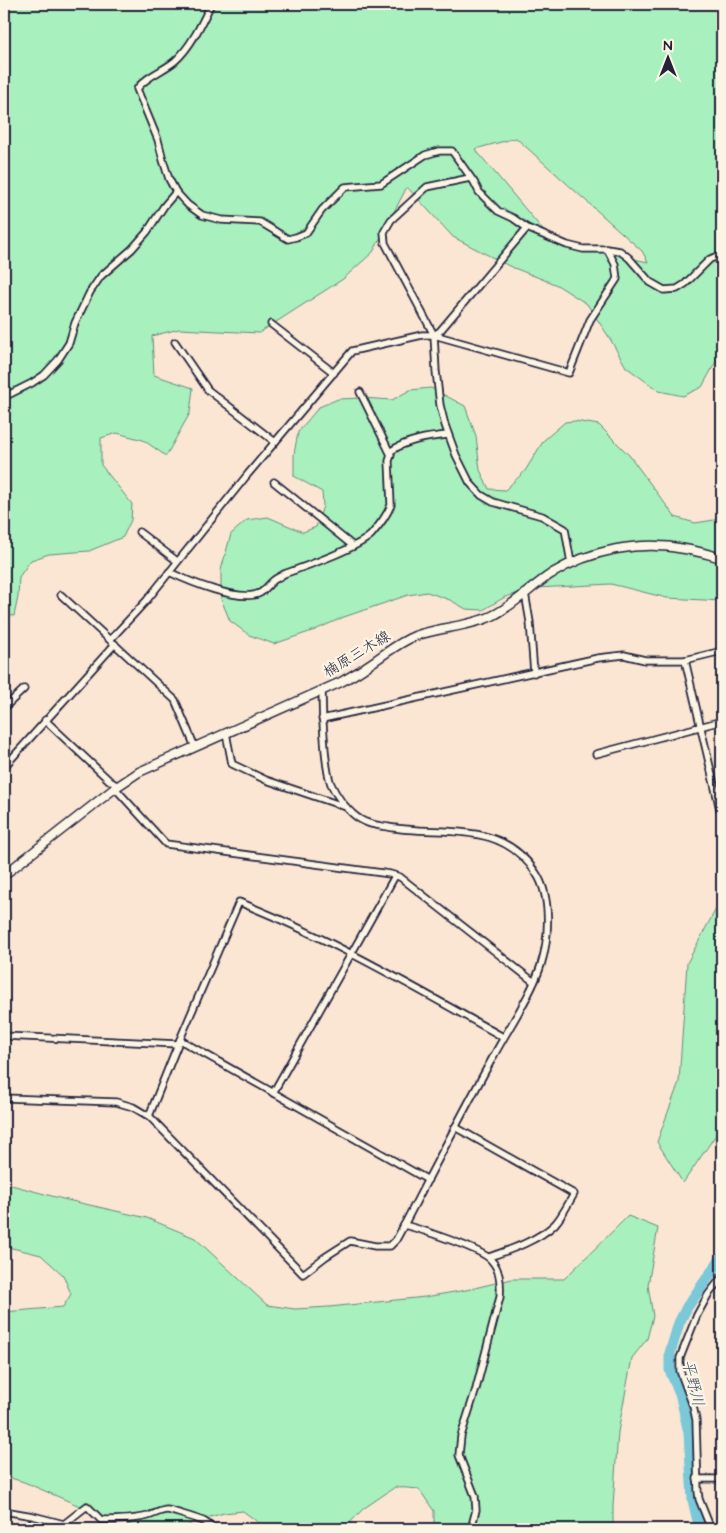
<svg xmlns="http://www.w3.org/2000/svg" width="726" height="1533" font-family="'Architects Daughter','Klee One',sans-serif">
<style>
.green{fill:#a8f0bd;stroke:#65897c;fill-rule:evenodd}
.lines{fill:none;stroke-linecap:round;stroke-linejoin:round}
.river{stroke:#7ac8d8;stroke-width:11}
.minor-casing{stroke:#22223b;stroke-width:9}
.secondary-casing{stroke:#22223b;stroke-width:11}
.minor{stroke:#fcf5e5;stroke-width:5.5}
.secondary{stroke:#fcf5e5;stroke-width:8}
.labels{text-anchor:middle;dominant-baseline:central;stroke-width:4.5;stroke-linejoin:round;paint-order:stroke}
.street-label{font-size:15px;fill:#22223b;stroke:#fcf5e5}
.water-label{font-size:16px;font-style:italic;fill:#3c546a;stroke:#fcf5e5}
</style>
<rect width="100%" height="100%" fill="#fbe6d4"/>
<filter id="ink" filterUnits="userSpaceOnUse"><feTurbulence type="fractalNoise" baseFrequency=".02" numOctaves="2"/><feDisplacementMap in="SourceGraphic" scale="10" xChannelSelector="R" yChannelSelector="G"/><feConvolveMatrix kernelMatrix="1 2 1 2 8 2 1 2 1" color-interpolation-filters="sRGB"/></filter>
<g filter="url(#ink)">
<g class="green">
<path d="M4,4H722V357L719,356L702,387L683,396L659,391L626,367L609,337L587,304L557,285L509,266L453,237L407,187L373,252L343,279L259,333L179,329L152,336L154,375L193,388L190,413L166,456L143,440L117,433L101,438V465L132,504L131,520L123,537L89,551L49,554L31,560L19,577L18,597L14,616L4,615ZM516,138L642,251L648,262L553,242L475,149Z"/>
<polygon points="431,388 465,406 476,436 480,470 489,489 505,490 525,471 544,440 565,422 575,421 599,425 629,455 675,517 695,523 714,520 722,515 722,601 667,598 611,584 536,588 505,597 483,610 466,609 450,600 427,592 408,595 344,617 315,630 274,644 249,635 230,621 221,599 221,570 231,534 247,520 268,517 303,532 316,527 323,506 322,492 294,476 294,454 298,432 319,407 338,399 362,398 392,400 410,390"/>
<polygon points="722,905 722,1126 683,1183 657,1142 679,1082 687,963 717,907"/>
<polygon points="4,1183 63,1199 147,1218 195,1238 267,1305 295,1309 329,1307 425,1297 466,1290 512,1279 564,1279 628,1216 658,1228 648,1285 653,1316 647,1339 632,1358 618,1432 613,1506 613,1529 434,1529 434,1511 419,1489 395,1487 363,1509 344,1529 267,1529 243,1511 224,1513 193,1522 183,1529 140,1529 96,1513 24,1482 4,1476 4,1312 63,1307 71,1294 63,1275 41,1255 4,1246"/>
</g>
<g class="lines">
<polyline class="river" points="703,1529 698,1521 693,1500 689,1433 681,1397 670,1370 670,1353 679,1323 687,1307 722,1257"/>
<defs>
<g id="minor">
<path d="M211,4C202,23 191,47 175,61C163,71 146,76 137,89L158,140L163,160L169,179L176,192L188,205L202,215L221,220L260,222L288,239L296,237L306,233L322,210L345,187L381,184L425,155L439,151H452L474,182L479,192L498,211L513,218L527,228L567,245L583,249H607L620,251L629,258L650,282L664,290L677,289L685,284L710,259L716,257H722"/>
<polyline points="470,178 427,187 391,220 384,232 385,243 434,335 436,371 440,405 445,425 456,455 470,483 481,495 493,502 542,516 565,529 571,563"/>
<polyline points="271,324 334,373"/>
<polyline points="434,335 440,331 527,228"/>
<polyline points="175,342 208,390 275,442"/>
<polyline points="4,397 32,383 44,375 58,360 69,343 75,323 90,292 101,276 132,249 147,232 164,206 176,192"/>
<path d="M391,451C407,440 428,437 448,435"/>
<polyline points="274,482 353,546"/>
<polyline points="139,532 177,561"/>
<path d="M169,572C188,581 240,603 260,593C265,590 269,584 274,580C277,578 281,576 284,574C306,566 356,549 371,535C378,527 387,515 391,505L389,461L391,455L360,392"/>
<polyline points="525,593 530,622 534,673"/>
<polyline points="61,595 175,700 195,747"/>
<polyline points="110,640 147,600 248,474 352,351 422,335 434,335 569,373 590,320 617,279 615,264 607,249"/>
<polyline points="685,660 722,818"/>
<polyline points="4,708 24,689"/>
<polyline points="322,719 598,658 624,655 645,660 685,660 722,651"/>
<polyline points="45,720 110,781 118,786"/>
<polyline points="226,733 232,764 266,780 346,807"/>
<polyline points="596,754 722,721"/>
<polyline points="4,767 115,644"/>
<polyline points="115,788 166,844 390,874 400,877 534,982"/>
<polyline points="4,1036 178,1044"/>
<polyline points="180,1040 428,1180"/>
<polyline points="273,1093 395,876"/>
<path d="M4,1098L116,1102L133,1107L150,1117L303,1274L325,1257L350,1241L375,1246H390L396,1240C407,1220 417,1200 428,1179C449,1139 470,1099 492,1059C507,1030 531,996 541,965C549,939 552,897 536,873C500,818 443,837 388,827C375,825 364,824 353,814C344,806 336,795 331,784C327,774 326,761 325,750C323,730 322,710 322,690"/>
<path d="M149,1116L178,1044L239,902C332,939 417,989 503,1037"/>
<path d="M455,1127L574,1194C568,1204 563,1215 555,1224C539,1240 510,1250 489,1257"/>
<path d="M404,1225C420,1229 482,1249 491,1260C500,1269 501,1285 500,1297L476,1389L461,1436L459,1455L475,1496L476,1510L471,1529"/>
<polyline points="697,1479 722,1479"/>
<path d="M4,1511L33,1516L64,1524L87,1506L101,1520C117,1520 133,1520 148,1516C155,1514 161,1510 167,1510C169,1510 202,1520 205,1522C208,1524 211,1527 214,1529"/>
<polyline points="711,1529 699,1499 698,1491 696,1420 693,1406 680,1371 680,1358 697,1315 708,1295 722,1277"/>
</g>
<path id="secondary" d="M4,875L115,788L139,772L341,682C350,677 359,672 367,666C383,656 397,643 415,636C440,627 468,627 492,616C513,606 531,587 551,574C590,550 640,540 685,549C698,551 710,555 722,558"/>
</defs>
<use href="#minor" class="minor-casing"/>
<use href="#secondary" class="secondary-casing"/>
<use href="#minor" class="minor"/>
<use href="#secondary" class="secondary"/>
</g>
</g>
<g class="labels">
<g class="street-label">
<text transform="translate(357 654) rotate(-31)">楠原三木線</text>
</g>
<g class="water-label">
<text transform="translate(693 1383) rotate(76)">平野川</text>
</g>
</g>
<rect width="726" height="1533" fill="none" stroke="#fcf5e5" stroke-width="20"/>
<rect x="10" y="10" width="706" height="1513" fill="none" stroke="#22223b" stroke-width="2" filter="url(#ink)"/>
<g transform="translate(668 58)" stroke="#fcf5e5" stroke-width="4" paint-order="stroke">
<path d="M0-4L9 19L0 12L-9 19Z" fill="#22223b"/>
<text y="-8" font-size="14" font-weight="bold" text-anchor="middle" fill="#22223b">N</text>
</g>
</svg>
